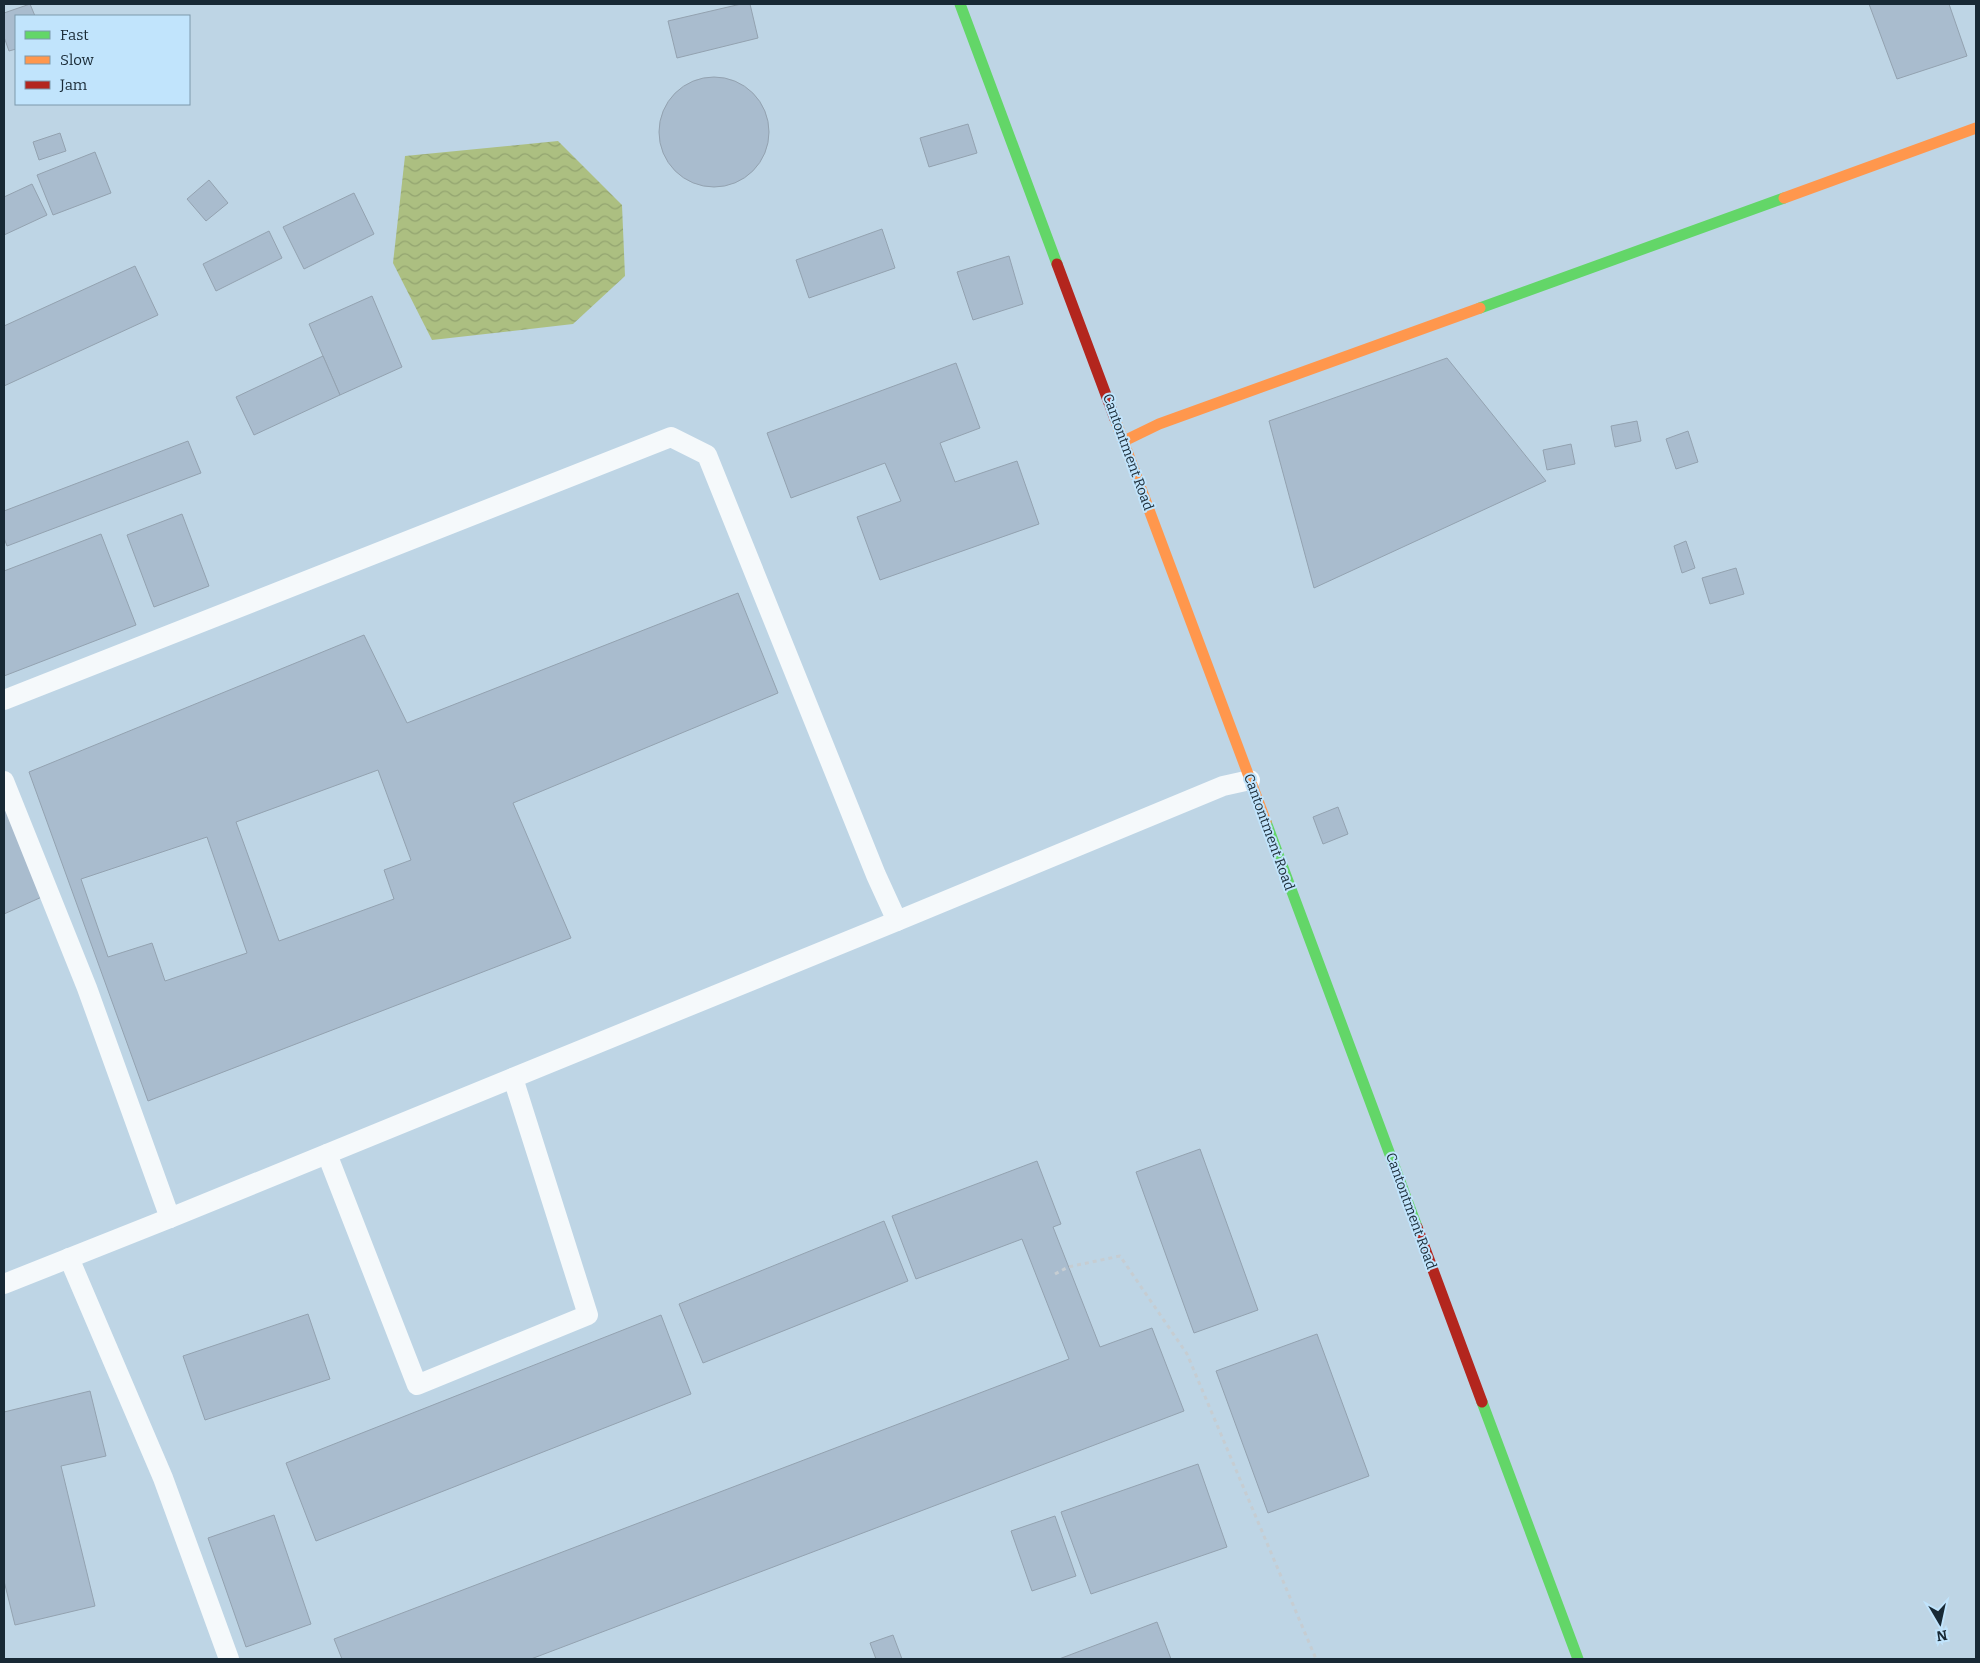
<svg xmlns="http://www.w3.org/2000/svg" width="1980" height="1663" font-family="Bitter,serif">
<style>
.water{fill:url(#water-waves)}
.building{fill:#a9bcce;stroke:#93a2b0;fill-rule:evenodd}
.lines{fill:none;stroke-linecap:round;stroke-linejoin:round}
.path{stroke:#c6cdd2;stroke-width:3;stroke-dasharray:4 4;stroke-linecap:butt}
.lane{stroke:#f5f9fb;stroke-width:20}
.fast{stroke:#63d668;stroke-width:11}
.slow{stroke:#ff974d;stroke-width:11}
.jam{stroke:#b3261e;stroke-width:11}
.labels{text-anchor:middle;dominant-baseline:central;stroke-width:4;stroke-linejoin:round;paint-order:stroke}
.street-label{font-size:14px;fill:#182935;stroke:#c1e4fc}
</style>
<defs>
<pattern id="water-waves" width="16" height="10" patternUnits="userSpaceOnUse" patternTransform="scale(1.25)"><rect width="16" height="10" fill="#acbf81"/><path d="M0 5q4-4 8 0t8 0" fill="none" stroke="#93a470"/></pattern>
</defs>
<rect width="100%" height="100%" fill="#bed5e5"/>
<polygon class="water" points="558,141 622,205 625,276 573,324 432,340 393,263 405,156"/>
<g class="building">
<polygon points="30,4 35,16 16,16 16,49 9,51 4,37 4,13"/>
<polygon points="741,4 750,4 758,38 677,58 668,21"/>
<polygon points="1869,4 1949,4 1967,56 1897,79"/>
<circle cx="714" cy="132" r="55"/>
<polygon points="968,124 977,153 929,167 920,138"/>
<polygon points="60,133 66,151 39,160 33,142"/>
<polygon points="95,152 111,193 53,215 37,175"/>
<polygon points="209,180 228,203 206,221 187,199"/>
<polygon points="32,184 47,215 4,235 4,197"/>
<polygon points="354,193 374,234 304,269 283,227"/>
<polygon points="882,229 895,268 809,298 796,260"/>
<polygon points="269,231 282,258 216,291 203,264"/>
<polygon points="1009,256 1023,304 973,320 957,272"/>
<polygon points="135,266 158,315 4,386 4,326"/>
<polygon points="372,296 402,367 340,395 309,324"/>
<polygon points="323,356 340,395 254,435 236,397"/>
<polygon points="1447,358 1546,481 1314,588 1269,421"/>
<polygon points="956,363 980,428 940,443 955,482 1017,461 1039,524 880,580 857,517 901,501 885,463 791,498 767,433"/>
<polygon points="1637,421 1641,441 1615,447 1611,426"/>
<polygon points="1688,431 1698,462 1676,469 1666,439"/>
<polygon points="188,441 201,473 7,546 4,538 4,511"/>
<polygon points="1571,444 1575,464 1547,470 1543,450"/>
<polygon points="182,514 209,586 154,607 127,535"/>
<polygon points="101,534 136,625 4,676 4,571"/>
<polygon points="1686,541 1695,568 1682,573 1674,546"/>
<polygon points="1736,568 1744,594 1710,604 1702,578"/>
<path d="M738,593L778,693L513,803L571,938L148,1101L29,772L364,635L407,723ZM378,770L411,860L384,870L394,899L279,941L236,822ZM207,837L247,953L165,981L152,943L108,957L81,879Z"/>
<polygon points="4,802 44,896 4,914"/>
<polygon points="1338,807 1348,834 1323,844 1313,817"/>
<polygon points="1200,1149 1258,1310 1194,1333 1136,1172"/>
<polygon points="1037,1161 1061,1224 1053,1227 1100,1347 1152,1328 1184,1411 531,1659 342,1659 334,1639 1069,1359 1022,1239 916,1279 892,1216"/>
<polygon points="884,1221 908,1281 703,1363 679,1304"/>
<polygon points="308,1314 330,1379 205,1420 183,1356"/>
<polygon points="661,1315 691,1394 316,1541 286,1463"/>
<polygon points="1317,1334 1369,1476 1268,1513 1216,1371"/>
<polygon points="90,1391 106,1456 61,1466 95,1606 15,1625 4,1581 4,1412"/>
<polygon points="1198,1464 1227,1547 1091,1594 1061,1512"/>
<polygon points="274,1515 311,1624 246,1647 208,1538"/>
<polygon points="1055,1516 1076,1576 1032,1591 1011,1531"/>
<polygon points="1157,1622 1171,1659 1059,1659"/>
<polygon points="893,1635 902,1659 876,1659 870,1643"/>
</g>
<g class="lines">
<polyline class="path" points="1055,1274 1068,1267 1120,1256 1187,1354 1316,1659"/>
<g class="lane">
<polyline points="4,700 671,437 707,455 876,875 897,921"/>
<polyline points="4,781 87,988 170,1218 897,921 1223,786 1250,780"/>
<polyline points="327,1154 417,1385 588,1315 513,1078"/>
<polyline points="69,1258 163,1478 229,1659"/>
<polyline points="4,1284 170,1218"/>
</g>
<g class="fast">
<polyline points="960,4 1057,264"/>
<polyline points="1480,308 1784,198"/>
<polyline points="1266,822 1417,1227"/>
<polyline points="1482,1402 1578,1659"/>
</g>
<g class="slow">
<polyline points="1784,198 1976,128"/>
<polyline points="1115,419 1266,822"/>
<polyline points="1124,441 1159,424 1480,308"/>
</g>
<g class="jam">
<polyline points="1057,264 1115,419"/>
<polyline points="1417,1227 1482,1402"/>
</g>
</g>
<g class="labels">
<g class="street-label">
<text transform="translate(1128 452) rotate(70)">Cantontment Road</text>
<text transform="translate(1269 832) rotate(70)">Cantontment Road</text>
<text transform="translate(1411 1211) rotate(70)">Cantontment Road</text>
</g>
</g>
<rect width="1980" height="1663" fill="none" stroke="#182935" stroke-width="10"/>
<rect x="15" y="15" width="175" height="90" fill="#c1e4fc" stroke="#7d99ac"/>
<rect x="25" y="31" width="25" height="8" fill="#63d668" stroke="#7d99ac"/>
<text x="60" y="40" font-size="15" fill="#182935">Fast</text>
<rect x="25" y="56" width="25" height="8" fill="#ff974d" stroke="#7d99ac"/>
<text x="60" y="65" font-size="15" fill="#182935">Slow</text>
<rect x="25" y="81" width="25" height="8" fill="#b3261e" stroke="#7d99ac"/>
<text x="60" y="90" font-size="15" fill="#182935">Jam</text>
<g transform="translate(1940 1623) rotate(171)" stroke="#c1e4fc" stroke-width="4" paint-order="stroke">
<path d="M0-4L9 19L0 12L-9 19Z" fill="#182935"/>
<text y="-8" font-size="14" font-weight="bold" text-anchor="middle" fill="#182935">N</text>
</g>
</svg>
